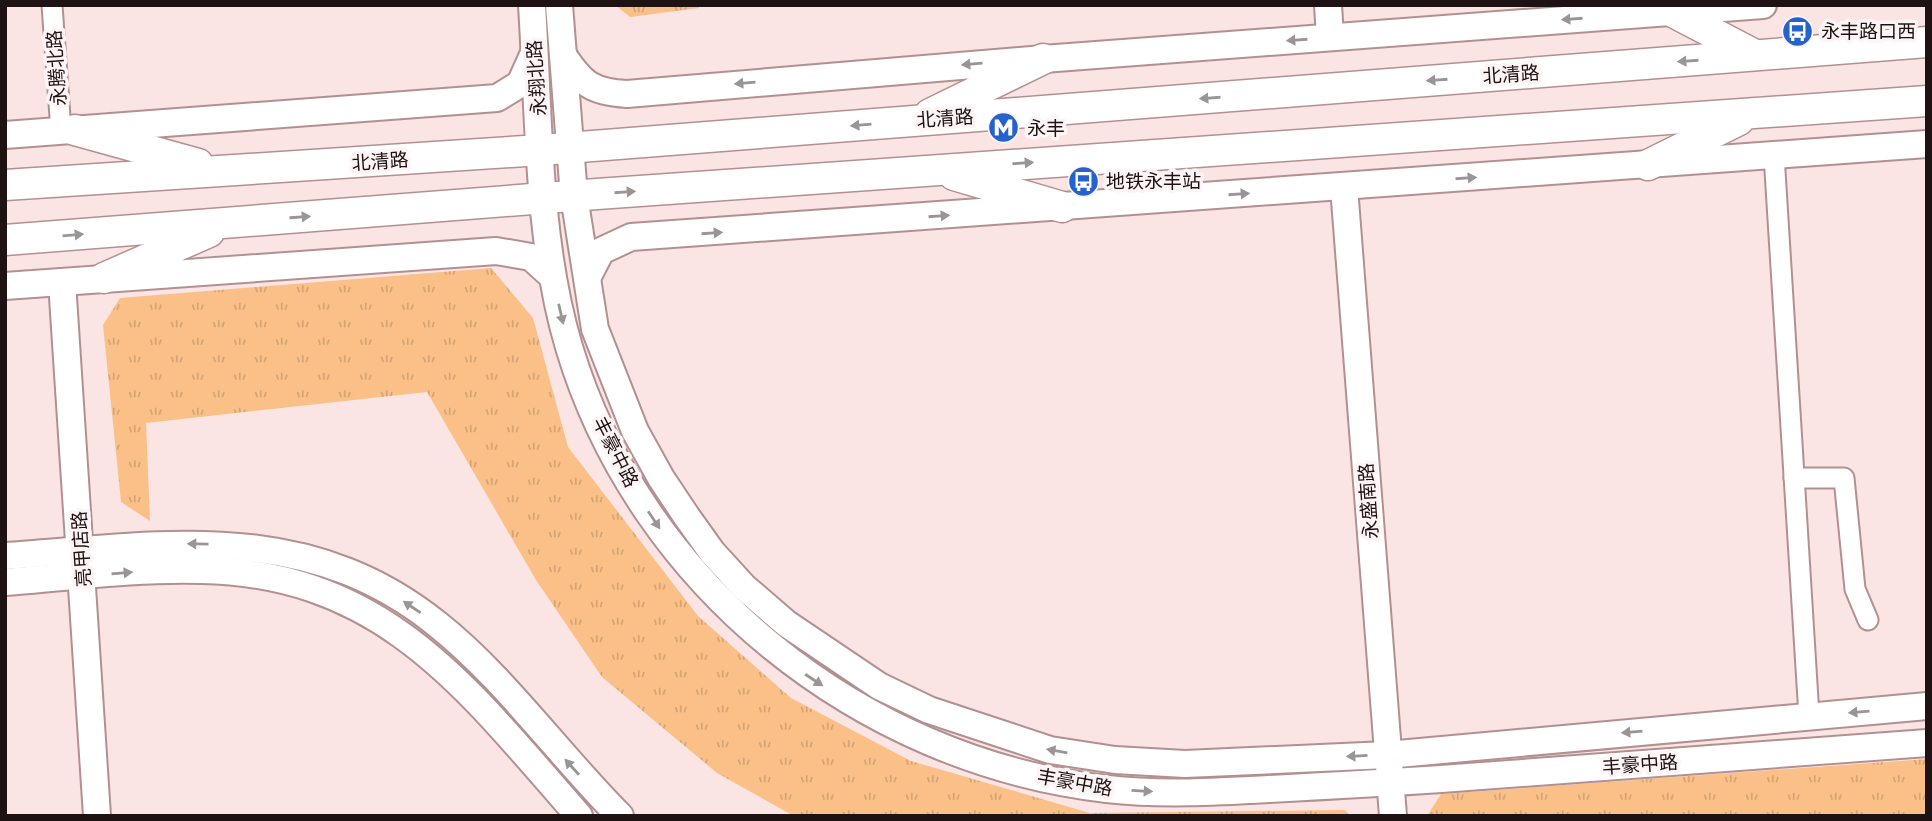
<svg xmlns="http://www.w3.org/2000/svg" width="1932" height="821" font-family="Manrope,'Noto Sans SC',sans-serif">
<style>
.park{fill:url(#park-tufts)}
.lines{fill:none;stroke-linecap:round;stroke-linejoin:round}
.street-casing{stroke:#b39090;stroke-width:23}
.secondary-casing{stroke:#b39090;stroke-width:30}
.primary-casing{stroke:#b39090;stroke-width:33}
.street{stroke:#fff;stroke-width:19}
.secondary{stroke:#fff;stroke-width:26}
.primary{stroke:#fff;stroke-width:30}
.oneway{fill:#9a9495}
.labels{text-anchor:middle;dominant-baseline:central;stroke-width:7;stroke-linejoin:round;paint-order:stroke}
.poi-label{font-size:19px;fill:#1f1213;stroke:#fdf5f5;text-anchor:start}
.street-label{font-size:19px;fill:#1f1213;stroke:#fdf5f5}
</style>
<defs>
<pattern id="park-tufts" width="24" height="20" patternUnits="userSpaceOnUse" patternTransform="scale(1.75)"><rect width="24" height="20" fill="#fac087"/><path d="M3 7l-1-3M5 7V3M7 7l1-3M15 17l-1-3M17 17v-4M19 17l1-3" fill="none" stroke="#d6a474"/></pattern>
</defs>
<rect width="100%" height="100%" fill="#fbe4e4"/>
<g class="park">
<polygon points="615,5 699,5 699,8 630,17"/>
<polygon points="491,268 533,318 568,447 698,616 791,698 911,761 1090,813 1345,810 1350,816 794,816 717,773 602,677 536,580 427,392 146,423 150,521 121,502 103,325 120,298"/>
<polygon points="1927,759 1927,816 1427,816 1441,794"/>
</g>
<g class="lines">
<defs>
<g id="street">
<polyline points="52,5 61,131"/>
<polyline points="1774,155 1809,716"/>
<polyline points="1794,478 1844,478 1855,589 1868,620"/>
</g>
<g id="secondary">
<path d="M532,5C539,116 537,240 569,347C640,585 861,761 1107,789C1160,795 1215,792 1269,789C1326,786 1383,783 1441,779C1603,767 1765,755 1927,743"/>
<polyline points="559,5 574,196 595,329 635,431 661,478 687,517 712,552 744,587 787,624 879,686 929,710 1050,750 1115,760 1185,764 1387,755 1927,706"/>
<polyline points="1328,5 1330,37"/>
<path d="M563,55C582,84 592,92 627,94L1043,59L1763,5"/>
<polyline points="5,135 497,98 520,84 534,53"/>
<polyline points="1344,187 1393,816"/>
<polyline points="588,276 601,251 631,237 1927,144"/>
<polyline points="62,282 97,816"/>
<polyline points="5,286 496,251 531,257 552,276"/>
<path d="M5,556C161,545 305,518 437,624C503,676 559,755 620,816"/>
<path d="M5,582C70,577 136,568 202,570C386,574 468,690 579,816"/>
</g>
<g id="primary">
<polyline points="1673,12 1755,55"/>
<polyline points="930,114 1043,59"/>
<polyline points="75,130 198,164"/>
<polyline points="1648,165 1739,120"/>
<polyline points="954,175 1062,207"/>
<polyline points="5,185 541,150 1927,42"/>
<polyline points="5,240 597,194 1927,101"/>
<polyline points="104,278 209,232"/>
</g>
</defs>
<use href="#street" class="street-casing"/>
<use href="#secondary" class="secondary-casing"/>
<use href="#primary" class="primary-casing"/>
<use href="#street" class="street"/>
<use href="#secondary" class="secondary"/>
<use href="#primary" class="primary"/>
</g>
<defs><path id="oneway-solid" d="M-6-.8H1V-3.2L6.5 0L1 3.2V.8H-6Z" transform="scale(1.75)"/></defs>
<g class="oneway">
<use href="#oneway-solid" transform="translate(1572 19) rotate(176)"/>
<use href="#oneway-solid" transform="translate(1297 40) rotate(176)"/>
<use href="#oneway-solid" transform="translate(1688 61) rotate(176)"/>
<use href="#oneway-solid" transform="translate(972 64) rotate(175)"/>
<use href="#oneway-solid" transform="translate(1437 80) rotate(176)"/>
<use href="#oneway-solid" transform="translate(745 83) rotate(175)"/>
<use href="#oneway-solid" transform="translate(1210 98) rotate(176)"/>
<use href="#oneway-solid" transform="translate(861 125) rotate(175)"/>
<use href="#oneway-solid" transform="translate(1023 163) rotate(-4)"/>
<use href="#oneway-solid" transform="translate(1466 178) rotate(-4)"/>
<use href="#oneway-solid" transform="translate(625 192) rotate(-4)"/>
<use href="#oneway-solid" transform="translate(1239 194) rotate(-4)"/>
<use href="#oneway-solid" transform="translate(939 216) rotate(-4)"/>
<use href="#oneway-solid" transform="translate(300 217) rotate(-4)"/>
<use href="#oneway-solid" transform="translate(712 233) rotate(-4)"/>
<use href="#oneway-solid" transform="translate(73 235) rotate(-5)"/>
<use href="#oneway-solid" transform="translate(561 314) rotate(77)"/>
<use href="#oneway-solid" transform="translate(654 520) rotate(56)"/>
<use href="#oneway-solid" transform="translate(198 544) rotate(-179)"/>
<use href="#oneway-solid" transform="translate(122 573) rotate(-5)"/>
<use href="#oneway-solid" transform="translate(412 607) rotate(-146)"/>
<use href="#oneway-solid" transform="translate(814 680) rotate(33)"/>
<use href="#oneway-solid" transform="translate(1859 712) rotate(175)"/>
<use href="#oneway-solid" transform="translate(1632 732) rotate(175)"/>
<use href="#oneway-solid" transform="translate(1057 751) rotate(-170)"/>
<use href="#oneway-solid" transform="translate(1357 756) rotate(177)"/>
<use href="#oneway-solid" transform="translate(572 767) rotate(-132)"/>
<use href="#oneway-solid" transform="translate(1142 791) rotate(3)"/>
</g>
<defs>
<symbol id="bus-disc" viewBox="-11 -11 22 22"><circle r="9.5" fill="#2562ce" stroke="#fdf5f5"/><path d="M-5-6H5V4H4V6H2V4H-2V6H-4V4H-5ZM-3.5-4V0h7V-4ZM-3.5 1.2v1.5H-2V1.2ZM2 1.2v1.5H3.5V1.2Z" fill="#fff"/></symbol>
<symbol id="metro-disc" viewBox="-11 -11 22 22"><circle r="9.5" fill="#2562ce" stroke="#fdf5f5"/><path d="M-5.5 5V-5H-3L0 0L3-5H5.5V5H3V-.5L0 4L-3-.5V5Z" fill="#fff"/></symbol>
</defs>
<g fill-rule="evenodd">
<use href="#bus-disc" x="1780" y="14" width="35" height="35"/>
<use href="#metro-disc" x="986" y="110" width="35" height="35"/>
<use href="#bus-disc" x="1066" y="164" width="35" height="35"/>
</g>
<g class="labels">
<g class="poi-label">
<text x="1821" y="31">永丰路口西</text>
<text x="1027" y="128">永丰</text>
<text x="1106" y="181">地铁永丰站</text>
</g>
<g class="street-label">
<text transform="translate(56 68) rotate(-94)">永腾北路</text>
<text transform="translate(1511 74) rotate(-4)">北清路</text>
<text transform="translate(536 78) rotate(-94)">永翔北路</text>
<text transform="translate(945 118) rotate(-4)">北清路</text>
<text transform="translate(380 161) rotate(-4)">北清路</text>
<text transform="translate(616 452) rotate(63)">丰豪中路</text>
<text transform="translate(1368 501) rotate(-94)">永盛南路</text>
<text transform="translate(81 549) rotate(-94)">亮甲店路</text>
<text transform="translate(1640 764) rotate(-4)">丰豪中路</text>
<text transform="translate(1075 782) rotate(10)">丰豪中路</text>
</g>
</g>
<rect width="1932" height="821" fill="none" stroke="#1f1213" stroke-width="14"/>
</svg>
